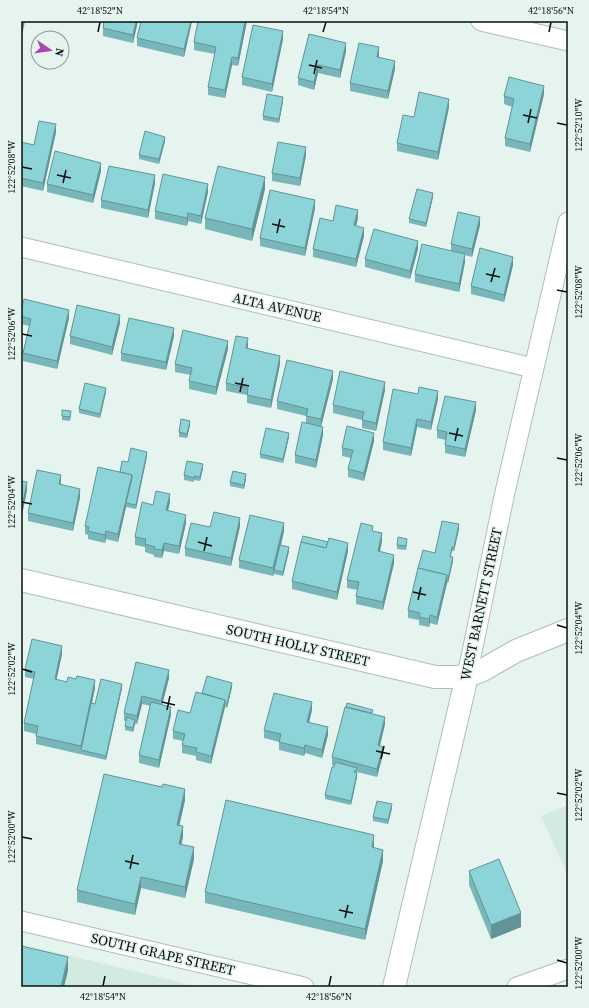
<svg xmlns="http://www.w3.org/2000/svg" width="589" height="1008" font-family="'Source Serif 4',serif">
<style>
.built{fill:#d2eae0}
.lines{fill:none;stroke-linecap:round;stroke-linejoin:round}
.minor-casing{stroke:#afbeb8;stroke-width:21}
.tertiary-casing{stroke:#afbeb8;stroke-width:24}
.minor{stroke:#fff;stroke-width:19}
.tertiary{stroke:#fff;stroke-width:22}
.wall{fill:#78b6ba}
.shaded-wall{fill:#629497}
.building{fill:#8cd4d8;stroke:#629497}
.ticks{fill:none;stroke:#0a0f0d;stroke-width:1.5}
.labels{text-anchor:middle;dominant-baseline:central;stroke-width:3.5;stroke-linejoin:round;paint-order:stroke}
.street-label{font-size:14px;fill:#0a0f0d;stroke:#e5f4ee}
.neatline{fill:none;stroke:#0a0f0d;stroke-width:1.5}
.ticks-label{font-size:10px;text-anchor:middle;fill:#0a0f0d}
</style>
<rect width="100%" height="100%" fill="#e5f4ee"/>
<g class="built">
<polygon points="568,805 568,875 541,816"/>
<polygon points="21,944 200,987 21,987"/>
</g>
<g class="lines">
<defs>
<g id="minor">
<polyline points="481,21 568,41"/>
<polyline points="21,247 533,368"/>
<polyline points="467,676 505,492 568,222"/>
<polyline points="21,921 304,987"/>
<polyline points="517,987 568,969"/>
</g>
<g id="tertiary">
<polyline points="21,580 435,677 456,677 467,676 481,671 516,651 568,630"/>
<polyline points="394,987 467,676"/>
</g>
</defs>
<use href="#minor" class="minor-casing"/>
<use href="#tertiary" class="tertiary-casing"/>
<use href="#minor" class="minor"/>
<use href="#tertiary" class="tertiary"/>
</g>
<g class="wall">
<polygon points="92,21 138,21 133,43 103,36 103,28 104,23"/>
<polygon points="141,21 192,21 184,57 137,46 137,38"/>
<polygon points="247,21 238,66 232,65 225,98 208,95 208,87 215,54 194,50 194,42"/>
<polygon points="309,34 346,51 340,78 318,73 314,90 298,85 298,78"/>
<polygon points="283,39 272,92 242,85 242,77"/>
<polygon points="379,55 379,57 395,69 388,99 350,91 350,83"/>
<polygon points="544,94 530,152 505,146 505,138 512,107 504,104 504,96"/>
<polygon points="283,101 279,123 263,120 263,116"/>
<polygon points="449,107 438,160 397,151 397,143"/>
<polygon points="56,132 43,191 21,186 21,142 34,145"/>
<polygon points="165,141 159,164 139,159 139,155"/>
<polygon points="306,155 300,186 272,181 272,173"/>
<polygon points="101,171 93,203 47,192 47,184"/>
<polygon points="155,183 148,218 101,208 101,200"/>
<polygon points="265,189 252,241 205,229 205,218"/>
<polygon points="208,192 201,224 188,221 187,226 155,219 155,211"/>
<polygon points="433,197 426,227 409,223 409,219"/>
<polygon points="315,208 305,256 260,246 260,238"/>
<polygon points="358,218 356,226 364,236 356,267 313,257 313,249 333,221"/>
<polygon points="480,225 472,257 465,255 465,262 459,292 415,282 415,274 451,250 451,244"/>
<polygon points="418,249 410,279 365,267 365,259"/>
<polygon points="513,265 504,302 471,294 471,286"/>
<polygon points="21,311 69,318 57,369 23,361 23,353 29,326 21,324"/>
<polygon points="120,323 112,355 70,344 70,336"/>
<polygon points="174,336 166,370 121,361 121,353"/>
<polygon points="248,346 247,349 280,364 271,408 247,403 247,395 226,391 226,383"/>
<polygon points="228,349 216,395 189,389 189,381 191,375 175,372 175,364"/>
<polygon points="333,379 321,426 323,435 316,468 295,463 295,455 306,423 306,416 277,409 277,401"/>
<polygon points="385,390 376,431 362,428 362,420 333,413 333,405"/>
<polygon points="106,392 100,418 79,413 79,409"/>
<polygon points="438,399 431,430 417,427 411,456 383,450 383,442"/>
<polygon points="62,410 71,416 70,421 62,420"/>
<polygon points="476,410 465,457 445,453 445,445 446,440 437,438 437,430"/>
<polygon points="190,425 187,438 179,437 179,432"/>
<polygon points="289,437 283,463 260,458 260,454"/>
<polygon points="374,441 364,481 348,477 348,469 351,458 342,456 342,448"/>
<polygon points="147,456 136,509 126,507 118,542 106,539 105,543 88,539 88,535 85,534 85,526 120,472 128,462"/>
<polygon points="203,468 200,481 194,480 194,482 184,480 184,475"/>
<polygon points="246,479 244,489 230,486 230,482"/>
<polygon points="21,481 27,490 22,515 21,515"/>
<polygon points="61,483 60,485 80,497 73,531 28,521 28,513"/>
<polygon points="170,502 168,510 186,523 179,554 164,551 162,558 154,557 154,555 145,552 145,547 135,545 135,537 153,505"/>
<polygon points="240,526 231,566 185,556 185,548 210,527"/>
<polygon points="459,529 454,551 452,551 451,557 453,561 448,583 447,583 437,625 430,623 429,627 419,625 419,620 408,618 408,610 418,568 435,553"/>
<polygon points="284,531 281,545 289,551 283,576 274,574 273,576 239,568 239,560"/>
<polygon points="373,531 382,541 380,552 394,563 383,610 356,604 356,596 358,590 347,588 347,580"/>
<polygon points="407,544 406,550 397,549 397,545"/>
<polygon points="348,551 337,600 292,589 292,581"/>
<polygon points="62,654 56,680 95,688 92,703 95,704 122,688 106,760 36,744 36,734 24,731 24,723 34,679 25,677 25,669"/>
<polygon points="136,662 169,678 162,705 171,715 159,768 139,763 139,755 150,706 142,704 137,724 135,724 133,732 125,730 125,726 126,721 124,721 124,713"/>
<polygon points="232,687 227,708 225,707 211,764 196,760 196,756 182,753 182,745 183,741 173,739 173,731 190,713 202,693"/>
<polygon points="312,710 309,723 328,735 322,758 305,753 304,756 279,750 279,742 264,738 264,730"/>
<polygon points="373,714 385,724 380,746 383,754 377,777 357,772 356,773 357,777 351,805 325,799 325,795 334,766 332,765 332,757"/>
<polygon points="162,787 185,800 179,825 183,837 181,844 194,859 185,898 141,888 135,915 77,902 77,890"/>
<polygon points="392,808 388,824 373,821 373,817"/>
<polygon points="374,846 374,848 383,861 365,940 205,903 205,892"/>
<polygon points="469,871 521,927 491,939 469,885"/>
</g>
<g class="shaded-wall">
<polygon points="23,21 25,21 21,40 21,32"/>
<polygon points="136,21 138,21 133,43 133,35"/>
<polygon points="191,21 192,21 184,57 184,49"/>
<polygon points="245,21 247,21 238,66 238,58"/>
<polygon points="283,31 283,39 272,92 272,84"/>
<polygon points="346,43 346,51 340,78 340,70"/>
<polygon points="379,47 379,55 377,65 377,57"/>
<polygon points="232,57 232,65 225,98 225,90"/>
<polygon points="395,61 395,69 388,99 388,91"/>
<polygon points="318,65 318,73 314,90 314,82"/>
<polygon points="544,86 544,94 530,152 530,144"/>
<polygon points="283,97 283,101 279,123 279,119"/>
<polygon points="449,99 449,107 438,160 438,152"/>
<polygon points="56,124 56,132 43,191 43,183"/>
<polygon points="165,137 165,141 159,164 159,159"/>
<polygon points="306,147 306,155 300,186 300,178"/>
<polygon points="101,163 101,171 93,203 93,195"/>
<polygon points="155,175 155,183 148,218 148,210"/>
<polygon points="265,177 265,189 252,241 252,229"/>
<polygon points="208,184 208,192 201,224 201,216"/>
<polygon points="433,193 433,197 426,227 426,223"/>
<polygon points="315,200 315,208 305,256 305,248"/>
<polygon points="358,210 358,218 354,233 354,225"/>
<polygon points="188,213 188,221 187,226 187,218"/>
<polygon points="480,217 480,225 472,257 472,249"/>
<polygon points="364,228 364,236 356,267 356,259"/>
<polygon points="418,241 418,249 410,279 410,271"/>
<polygon points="465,254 465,262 459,292 459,284"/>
<polygon points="513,257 513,265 504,302 504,295"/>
<polygon points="69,310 69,318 57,369 57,361"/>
<polygon points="120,315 120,323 112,355 112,347"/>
<polygon points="174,328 174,336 166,370 166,362"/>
<polygon points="248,338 248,346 246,356 246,348"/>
<polygon points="228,341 228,349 216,395 216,387"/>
<polygon points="280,356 280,364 271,408 271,400"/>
<polygon points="333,371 333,379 321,427 321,419"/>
<polygon points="385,382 385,390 376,431 376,423"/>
<polygon points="106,388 106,392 100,418 100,414"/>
<polygon points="438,391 438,399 431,430 431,422"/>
<polygon points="476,402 476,410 465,457 465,449"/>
<polygon points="417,419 417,427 411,456 411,448"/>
<polygon points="190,421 190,425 187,438 187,434"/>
<polygon points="323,427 323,435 316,468 316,460"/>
<polygon points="289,433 289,437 283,463 283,459"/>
<polygon points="374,433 374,441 364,481 364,473"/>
<polygon points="147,452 147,456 136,509 136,505"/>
<polygon points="203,464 203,468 200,481 200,477"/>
<polygon points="246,474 246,479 244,489 244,485"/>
<polygon points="61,475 61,483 59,492 59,484"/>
<polygon points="132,475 132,483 126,503 126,507 118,542 118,534"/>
<polygon points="27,482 27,490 22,515 22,507"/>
<polygon points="80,489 80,497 73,531 73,523"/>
<polygon points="170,494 170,502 166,518 166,510"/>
<polygon points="186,515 186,523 179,554 179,546"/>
<polygon points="240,518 240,526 231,566 231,558"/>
<polygon points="284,523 284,531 275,570 274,570 273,576 273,568"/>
<polygon points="459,524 459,529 454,551 454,547"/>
<polygon points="106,531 106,539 105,543 105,535"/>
<polygon points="382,533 382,541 378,559 378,551"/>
<polygon points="164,543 164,551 162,558 162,550"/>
<polygon points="348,543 348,551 337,600 337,592"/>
<polygon points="289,547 289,551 283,576 283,572"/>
<polygon points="394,555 394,563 383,610 383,602"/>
<polygon points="453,557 453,561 448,583 448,579"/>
<polygon points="447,575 447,583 437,625 437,617"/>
<polygon points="430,615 430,623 429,627 429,619"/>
<polygon points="62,646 62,654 55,687 55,679"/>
<polygon points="169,670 169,678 161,709 161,701"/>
<polygon points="95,680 95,688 82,750 81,750 81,746"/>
<polygon points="232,683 232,687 227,708 227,704"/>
<polygon points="122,684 122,688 106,760 106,756"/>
<polygon points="142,696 142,704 137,724 137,716"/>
<polygon points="225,700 225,707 211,764 211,756"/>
<polygon points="312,702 312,710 307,730 307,722"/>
<polygon points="171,707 171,715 159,768 159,760"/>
<polygon points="385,717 385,724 378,753 378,745"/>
<polygon points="135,720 135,724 133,732 133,728"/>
<polygon points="328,727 328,735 322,758 322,750"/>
<polygon points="305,745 305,753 304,756 304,748"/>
<polygon points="383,747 383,754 377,777 377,769"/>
<polygon points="357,773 357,777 351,805 351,801"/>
<polygon points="185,789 185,800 177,836 177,825"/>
<polygon points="392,804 392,808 388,824 388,820"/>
<polygon points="183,826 183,837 179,855 179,844"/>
<polygon points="374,835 374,846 372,858 372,847"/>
<polygon points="194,847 194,859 185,898 185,887"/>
<polygon points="383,850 383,861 365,940 365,929"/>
<polygon points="141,877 141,888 135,915 135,904"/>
<polygon points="521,913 521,927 491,939 491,925"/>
<polygon points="68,957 68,971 64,987 61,987"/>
</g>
<g class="building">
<polygon points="21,21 23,21 21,32"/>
<polygon points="104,21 136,21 133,35 103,28"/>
<polygon points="141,21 191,21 184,49 137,38"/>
<polygon points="198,21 245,21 238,58 232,57 225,90 208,87 216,47 194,42"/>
<polygon points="253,25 283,31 272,84 242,77"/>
<polygon points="309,34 346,43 340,70 318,65 314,82 298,78"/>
<polygon points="359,43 379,47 377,57 395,61 388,91 350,83"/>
<polygon points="509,77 544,86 530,144 505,138 514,99 504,96"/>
<polygon points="419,92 449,99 438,152 397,143 403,115 414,117"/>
<polygon points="267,94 283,97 279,119 263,116"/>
<polygon points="39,121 56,124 43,183 21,178 21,142 34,145"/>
<polygon points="145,131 165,137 159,159 139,155"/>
<polygon points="278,142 306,147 300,178 272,173"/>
<polygon points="55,151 101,163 93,195 47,184"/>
<polygon points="109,166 155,175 148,210 101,200"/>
<polygon points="218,166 265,177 252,229 205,218"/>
<polygon points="163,174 208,184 201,216 188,213 187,218 155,211"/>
<polygon points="417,189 433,193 426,223 409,219"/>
<polygon points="270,190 315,200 305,248 260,238"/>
<polygon points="336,205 358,210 354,225 364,228 356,259 313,249 320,218 333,221"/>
<polygon points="458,212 480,217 472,249 451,244"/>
<polygon points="374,229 418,241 410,271 365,259"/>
<polygon points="422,244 465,254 459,284 415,274"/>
<polygon points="480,248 513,257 504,295 471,286"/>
<polygon points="24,299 69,310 57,361 23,353 31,319 21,316 21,311"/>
<polygon points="77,305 120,315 112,347 70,336"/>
<polygon points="129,318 174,328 166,362 121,353"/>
<polygon points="183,330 228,341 216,387 189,381 192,368 175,364"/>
<polygon points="236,336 248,338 246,348 280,356 271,400 247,395 248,388 226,383"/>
<polygon points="287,360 333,371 321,419 306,416 308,409 277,401"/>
<polygon points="340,371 385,382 376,423 362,420 364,412 333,405"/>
<polygon points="85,383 106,388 100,414 79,409"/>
<polygon points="419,387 438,391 431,422 417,419 411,448 383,442 393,389 418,394"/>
<polygon points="445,396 476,402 465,449 445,445 447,432 437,430"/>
<polygon points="62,410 71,411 70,417 62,416"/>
<polygon points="181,419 190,421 187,434 179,432"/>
<polygon points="302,422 323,427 316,460 295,455"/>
<polygon points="347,426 374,433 364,473 348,469 353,450 342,448"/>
<polygon points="266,428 289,433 283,459 260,454"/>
<polygon points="131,448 147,452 136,505 126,503 132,478 132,475 120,472 122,461 128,462"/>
<polygon points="187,461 203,464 200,477 194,476 194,478 184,475"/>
<polygon points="98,467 132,475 118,534 106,531 105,535 88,531 89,527 85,526"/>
<polygon points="37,470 61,475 59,484 80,489 73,523 28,513"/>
<polygon points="233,471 246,474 244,485 230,482"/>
<polygon points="21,481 27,482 22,507 21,507"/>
<polygon points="156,491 170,494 166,510 186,515 179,546 164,543 162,550 154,549 155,547 145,544 146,539 135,537 142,502 153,505"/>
<polygon points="214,512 240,518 231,558 185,548 191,523 210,527"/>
<polygon points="250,515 284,523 273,568 239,560"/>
<polygon points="442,521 459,524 454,547 452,547 450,557 453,557 448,579 447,579 447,575 418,568 423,550 435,553"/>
<polygon points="361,523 373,526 372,531 382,533 378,551 394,555 383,602 356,596 359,582 347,580"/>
<polygon points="303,536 328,542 326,548 301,542"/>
<polygon points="398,537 407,539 406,546 397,545"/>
<polygon points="329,538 348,543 337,592 292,581 301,542 326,548"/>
<polygon points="280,545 289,547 283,572 274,570"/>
<polygon points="418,568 447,575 437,617 430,615 429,619 419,617 420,613 408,610"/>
<polygon points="32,639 62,646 55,679 67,682 68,677 76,679 77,676 95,680 81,746 36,736 38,726 24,723 35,672 25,669"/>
<polygon points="136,662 169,670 161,701 142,696 137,716 124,713"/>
<polygon points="207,676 232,683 227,704 225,703 225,700 202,693"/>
<polygon points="101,679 122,684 106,756 81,750 91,703 95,704"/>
<polygon points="196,692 225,700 211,756 196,752 197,748 182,745 185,734 173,731 178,710 190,713"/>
<polygon points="274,693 312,702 307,722 328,727 322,750 305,745 304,748 279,742 281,734 264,730"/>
<polygon points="151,702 171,707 159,760 139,755"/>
<polygon points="347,703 373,710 372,713 346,707"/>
<polygon points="345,707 385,717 378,745 383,747 377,769 332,757"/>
<polygon points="127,717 135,720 133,728 125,726"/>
<polygon points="335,762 357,768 354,772 357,773 351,801 325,795 332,767 334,767"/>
<polygon points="104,774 162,787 163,784 185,789 177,825 183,826 179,844 194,847 185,887 141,877 135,904 77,890"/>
<polygon points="226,800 374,835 372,847 383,850 365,929 205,892"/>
<polygon points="377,801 392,804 388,820 373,817"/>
<polygon points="499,859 521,913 491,925 469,871"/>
<polygon points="21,946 68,957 61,987 21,987"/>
</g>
<path class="ticks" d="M98,32L100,22M323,32L326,22M549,32L551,22M309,65L322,68M314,74L317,60M523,115L537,118M528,123L531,109M557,123L567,125M22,167L32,169M57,175L71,178M63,183L66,170M272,224L285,227M277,233L280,219M486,274L500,277M491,282L495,268M557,290L567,292M22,334L32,336M235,383L249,386M240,392L243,378M449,433L463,436M455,441L458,428M557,458L567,460M22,502L32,504M198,542L212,546M204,551L207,537M413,592L426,595M418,600L421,587M557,625L567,628M22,669L32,672M162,702L175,705M167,710L170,696M376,751L390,754M381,759L384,746M557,793L567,795M22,837L32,839M125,861L139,864M130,869L133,855M339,910L353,913M345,918L348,905M557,960L567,963M103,986L105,976M329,986L331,976"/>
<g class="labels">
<g class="street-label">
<text transform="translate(277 307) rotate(13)">ALTA AVENUE</text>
<text transform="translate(481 604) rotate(-78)">WEST BARNETT STREET</text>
<text transform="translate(298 645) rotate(13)">SOUTH HOLLY STREET</text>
<text transform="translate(163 954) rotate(13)">SOUTH GRAPE STREET</text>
</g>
</g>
<rect width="589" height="1008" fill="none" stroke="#e5f4ee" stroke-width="44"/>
<g transform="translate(50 50) rotate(103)"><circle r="19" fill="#e5f4ee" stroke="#8d9894"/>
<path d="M0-3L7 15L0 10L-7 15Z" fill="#a847af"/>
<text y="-6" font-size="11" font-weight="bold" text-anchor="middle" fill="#0a0f0d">N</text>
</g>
<rect x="22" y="22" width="545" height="964" class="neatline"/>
<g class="ticks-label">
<text x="100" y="14">42°18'52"N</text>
<text x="326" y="14">42°18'54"N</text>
<text x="551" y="14">42°18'56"N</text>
<text transform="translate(578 125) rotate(-90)" y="4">122°52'10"W</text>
<text transform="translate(11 167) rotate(-90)" y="4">122°52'08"W</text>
<text transform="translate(578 292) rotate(-90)" y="4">122°52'08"W</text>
<text transform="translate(11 334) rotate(-90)" y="4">122°52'06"W</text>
<text transform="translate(578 460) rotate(-90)" y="4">122°52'06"W</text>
<text transform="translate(11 502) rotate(-90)" y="4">122°52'04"W</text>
<text transform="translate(578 628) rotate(-90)" y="4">122°52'04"W</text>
<text transform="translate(11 669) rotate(-90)" y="4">122°52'02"W</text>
<text transform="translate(578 795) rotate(-90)" y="4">122°52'02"W</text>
<text transform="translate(11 837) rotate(-90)" y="4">122°52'00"W</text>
<text transform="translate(578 963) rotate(-90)" y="4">122°52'00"W</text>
<text x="103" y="1000">42°18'54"N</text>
<text x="329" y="1000">42°18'56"N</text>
</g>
</svg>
